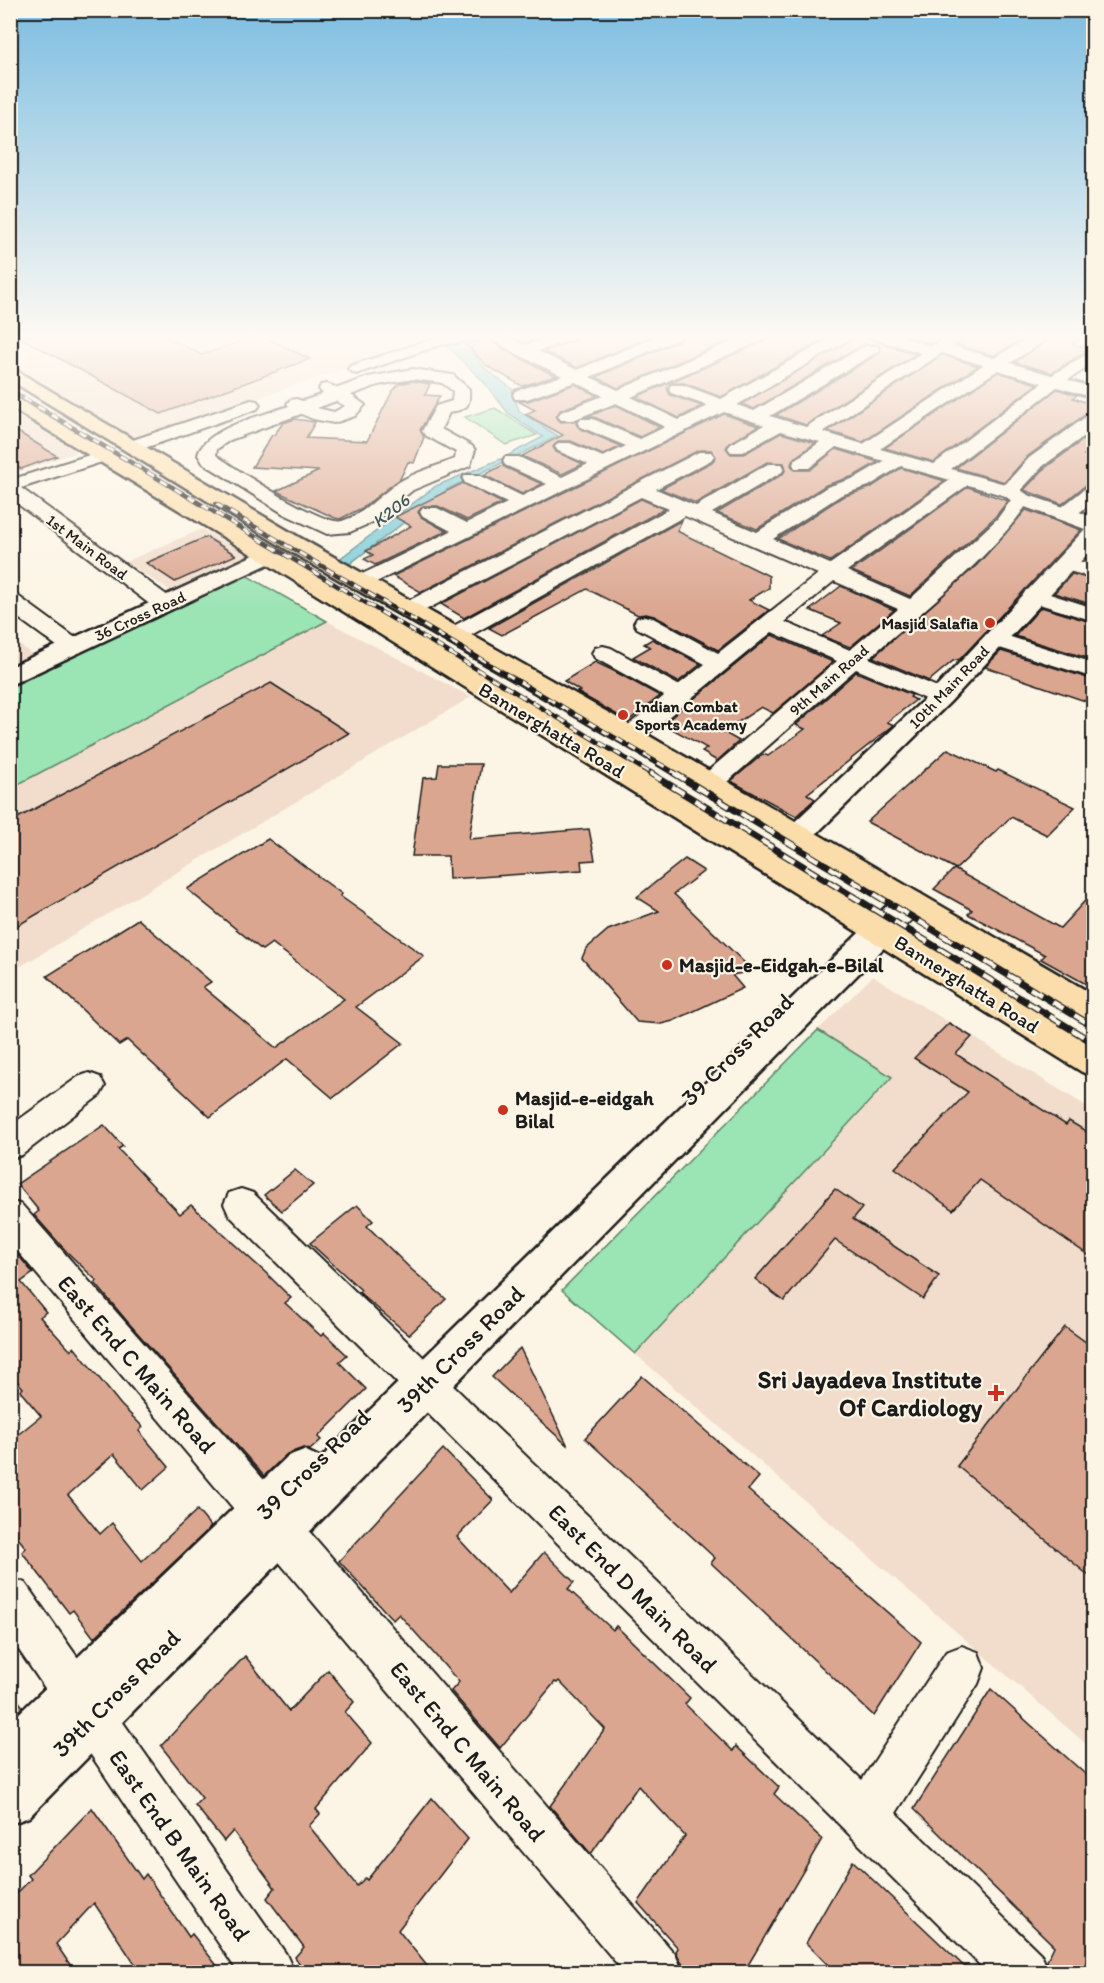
<svg xmlns="http://www.w3.org/2000/svg" width="1104" height="1983" font-family="Itim,sans-serif">
<style>
.built{fill:#f2ddcc}
.green{fill:#9be4b4;stroke:#5c8068;stroke-width:1.5}
.water{fill:#7ccbd7;stroke:#56858c;stroke-width:1.5}
.building{fill:#dba690;stroke:#1c1c1c;stroke-width:1.5}
.lines{fill:none;stroke-linecap:round;stroke-linejoin:round}
.street-casing{stroke:#1c1c1c;stroke-width:4}
.secondary-casing{stroke:#1c1c1c;stroke-width:5}
.primary-casing{stroke:#1c1c1c;stroke-width:5}
.street{fill:#fcf5e5;fill-rule:evenodd}
.secondary{fill:#fcf5e5;fill-rule:evenodd}
.primary{fill:#fbddab;fill-rule:evenodd}
.rail-far1-casing{stroke:#1c1c1c;stroke-width:4.5}
.rail-casing{stroke:#1c1c1c;stroke-width:7}
.rail-far1{stroke:#fcf5e5;stroke-width:3;stroke-dasharray:8;stroke-linecap:butt}
.rail{stroke:#fcf5e5;stroke-width:4.5;stroke-dasharray:13;stroke-linecap:butt}
.poi-dot{fill:#c8321e;stroke:#fcf5e5;stroke-width:2}
.labels{text-anchor:middle;dominant-baseline:central;stroke-width:4.5;stroke-linejoin:round;paint-order:stroke}
.far-street-label{font-size:16px;fill:#1c1c1c;stroke:#fcf5e5}
.far-poi-label{font-size:16px;font-weight:bold;fill:#1c1c1c;stroke:#fcf5e5;text-anchor:end}
.far-water-label{font-size:18px;font-style:italic;fill:#3e595d;stroke:#fcf5e5}
.street-label{font-size:20px;fill:#1c1c1c;stroke:#fcf5e5}
.poi-label{font-size:20px;font-weight:bold;fill:#1c1c1c;stroke:#fcf5e5;text-anchor:start}
.near-street-label{font-size:24px;fill:#1c1c1c;stroke:#fcf5e5}
.near-poi-label{font-size:24px;font-weight:bold;fill:#1c1c1c;stroke:#fcf5e5;text-anchor:end}
</style>
<rect width="100%" height="100%" fill="#fcf5e5"/>
<filter id="ink" filterUnits="userSpaceOnUse"><feTurbulence type="fractalNoise" baseFrequency=".0167" numOctaves="2"/><feDisplacementMap in="SourceGraphic" scale="12" xChannelSelector="R" yChannelSelector="G"/><feConvolveMatrix kernelMatrix="1 2 1 2 8 2 1 2 1" color-interpolation-filters="sRGB"/></filter>
<g filter="url(#ink)">
<g class="built">
<polygon points="24,335 443,335 444,336 135,439 11,365 11,339"/>
<polygon points="11,411 77,452 11,475"/>
<polygon points="202,529 252,557 174,593 125,562"/>
<polygon points="327,621 471,697 11,972 11,788"/>
<polygon points="11,638 37,658 11,670"/>
<polygon points="873,976 1093,1110 1093,1750 635,1354 892,1078 818,1030"/>
</g>
<g class="green">
<polygon points="495,408 537,435 506,445 465,417"/>
<polygon points="244,574 327,621 11,788 11,687"/>
<polygon points="818,1030 892,1077 635,1354 562,1290"/>
</g>
<polygon class="water" points="461,340 486,369 512,389 519,411 558,436 448,489 348,565 338,560 436,486 503,458 543,437 508,413 483,381 446,345"/>
<g class="building">
<polygon points="16,335 162,335 202,355 260,335 310,359 161,414"/>
<polygon points="580,335 654,335 577,368 544,351 577,340"/>
<polygon points="684,335 741,335 618,388 596,377 681,340"/>
<polygon points="771,335 832,335 721,397 684,383 671,383 667,388 670,395 702,406 679,418 636,397 768,340"/>
<polygon points="859,335 869,335 872,340 916,354 806,425 776,415 878,354 881,350 879,345 864,344 754,409 742,404"/>
<polygon points="904,335 944,335 932,344"/>
<polygon points="969,335 1029,335 994,356 958,345"/>
<polygon points="1056,335 1087,335 1072,344 1090,349 1052,373 1015,362"/>
<polygon points="485,338 516,356 556,376 522,386 487,366 466,344 477,342"/>
<polygon points="942,355 978,366 863,442 828,431"/>
<polygon points="998,372 1037,384 934,462 885,448"/>
<polygon points="413,381 430,384 425,395 440,396 420,430 424,437 414,463 408,462 400,479 362,508 340,519 335,518 276,491 319,471 252,467 272,435 274,435 283,423 295,419 315,422 306,438 367,441 392,392 399,384"/>
<polygon points="575,384 597,396 560,410 556,417 561,422 577,421 576,424 580,429 621,446 603,455 571,441 558,441 553,447 556,452 583,464 562,474 522,456 563,435 525,414 535,410 518,401 528,401"/>
<polygon points="1057,389 1077,395 1073,398 1094,405 1094,412 1086,414 1028,456 1005,482 956,468"/>
<polygon points="616,405 660,427 640,437 594,417 587,417"/>
<polygon points="724,414 758,426 729,443 726,448 731,454 744,454 781,433 815,443 793,459 791,465 795,470 810,470 836,449 878,462 854,476 826,485 757,529 717,513 783,474 786,469 784,463 767,462 696,503 661,489 712,462 716,457 711,450 699,450 421,592 393,576"/>
<polygon points="10,427 57,456 21,469 10,462"/>
<polygon points="1090,435 1094,436 1094,447 1084,455 1094,458 1094,483 1086,485 1062,504 1024,490 1045,468"/>
<polygon points="503,465 504,467 542,484 522,494 484,475"/>
<polygon points="901,468 945,481 830,561 778,539 842,497 870,488"/>
<polygon points="463,483 502,503 467,520 438,506 423,506 418,512 421,517 446,531 375,565 364,559 373,555 366,551 411,526 395,517"/>
<polygon points="968,487 1008,501 995,517 910,596 852,571"/>
<polygon points="641,499 664,509 464,618 441,604"/>
<polygon points="1026,510 1081,530 960,659 953,661 929,681 873,657 977,565"/>
<polygon points="682,520 677,531 769,576 769,588 749,600 769,610 718,650 654,616 646,614 638,615 587,589 502,635 489,628"/>
<polygon points="206,537 236,555 175,582 146,563"/>
<polygon points="1072,574 1094,580 1094,605 1054,593"/>
<polygon points="841,586 894,610 850,647 822,636 841,623 810,610"/>
<polygon points="1041,607 1094,623 1094,660 1015,636"/>
<polygon points="772,635 833,662 773,713 761,707 723,732 739,741 717,761 702,752 707,748 663,724"/>
<polygon points="652,639 701,664 678,682 633,657 650,647 644,644"/>
<polygon points="1001,651 1094,680 1094,704 985,667"/>
<polygon points="595,662 612,670 660,696 628,721 577,692 580,691 564,681"/>
<polygon points="856,672 912,695 910,697 916,700 887,722 894,725 807,794 815,799 796,816 731,781 763,754 768,756 805,729 796,725"/>
<polygon points="271,683 349,733 10,930 10,822"/>
<polygon points="948,749 996,772 998,770 1075,807 1047,835 1011,817 956,869 867,822"/>
<polygon points="439,764 481,764 469,839 589,829 595,860 581,861 582,870 449,879 448,856 412,856 423,778 437,777"/>
<polygon points="268,839 342,894 340,896 424,956 356,1007 403,1043 333,1098 287,1059 210,1117 127,1040 119,1045 47,976 138,919 211,982 203,987 276,1048 344,999 272,943 262,950 187,889"/>
<polygon points="685,859 704,871 674,894 753,971 732,975 743,988 673,1021 661,1024 637,1022 582,958 586,949 608,930 659,911 637,897"/>
<polygon points="954,869 1060,928 1094,891 1094,975 1086,984 1041,959 1045,955 968,914 972,910 934,889"/>
<polygon points="949,1023 972,1037 956,1054 1066,1125 1069,1121 1094,1136 1094,1259 980,1180 953,1210 895,1168 968,1092 914,1058"/>
<polygon points="104,1125 123,1146 118,1149 180,1214 191,1205 266,1273 291,1298 285,1303 321,1336 324,1333 347,1355 339,1362 366,1389 318,1437 321,1440 310,1450 303,1448 287,1454 264,1476 126,1320 95,1283 97,1281 67,1252 34,1215 39,1211 17,1184"/>
<polygon points="295,1170 313,1185 282,1211 264,1195"/>
<polygon points="835,1189 862,1208 853,1219 939,1276 923,1299 835,1240 784,1301 755,1279"/>
<polygon points="357,1205 373,1221 367,1226 412,1270 446,1299 409,1335 363,1296 359,1292 361,1290 310,1243"/>
<polygon points="18,1255 33,1273 21,1282 46,1312 40,1317 70,1350 74,1347 121,1405 143,1427 139,1431 169,1467 143,1490 114,1454 68,1495 100,1534 112,1523 142,1561 197,1510 211,1527 94,1638 73,1610 69,1613 22,1552 26,1548 10,1528 10,1441 41,1416 20,1391 23,1388 10,1373 10,1261"/>
<polygon points="1065,1327 1094,1348 1094,1580 957,1466"/>
<polygon points="520,1348 567,1444 567,1445 492,1377"/>
<polygon points="642,1376 759,1477 748,1490 921,1642 874,1716 711,1563 715,1558 585,1438"/>
<polygon points="443,1449 493,1500 457,1537 509,1593 544,1552 574,1582 568,1589 613,1630 616,1626 690,1698 685,1704 733,1751 736,1746 779,1787 774,1794 822,1839 744,1972 691,1972 681,1962 676,1951 678,1948 638,1903 685,1836 638,1786 591,1854 550,1806 605,1729 559,1681 557,1683 555,1682 500,1748 451,1691 459,1682 399,1614 393,1620 339,1561"/>
<polygon points="245,1656 289,1711 328,1670 354,1702 345,1712 372,1743 316,1809 320,1814 309,1826 357,1886 365,1878 367,1880 432,1798 468,1839 398,1930 432,1972 305,1972 295,1957 304,1947 267,1898 275,1888 233,1831 224,1841 195,1805 202,1798 161,1746"/>
<polygon points="991,1689 1094,1782 1094,1972 1051,1972 1047,1961 1054,1946 914,1809"/>
<polygon points="10,1690 23,1707 10,1718"/>
<polygon points="92,1808 142,1879 146,1874 189,1937 192,1934 222,1972 140,1972 94,1903 56,1944 75,1972 10,1972 10,1900 31,1879 28,1875"/>
<polygon points="853,1861 970,1972 835,1972 806,1943"/>
</g>
<g class="lines">
<defs>
<g id="street">
<polygon points="445,335 485,335 477,340 440,345 356,374 348,369 350,366"/>
<path d="M485,335H506L525,345L554,335H578L576,338L538,351L577,370L660,335H682L680,338L590,377L618,390L747,335H769L767,338L631,397L679,420L708,406L671,393L669,389L671,385H683L721,399L837,335H857L737,405L754,411L865,346H877L879,349L877,352L770,416L806,427L921,353L873,338L871,335H896L932,346L948,335H967L953,346L994,358L1034,335H1054L1010,363L1052,375L1094,350V363L1068,380L1094,388V398L1057,387L951,469L1016,487L1019,491L1016,494L1028,495L1031,499C988,561 925,608 869,658L949,692L953,697L949,702L941,704L933,702L856,669L719,789L710,791L701,789L697,783L701,777L837,661L772,632L639,741L630,743L621,741L618,736L621,731L664,696L595,658L592,653L595,648L603,646L611,648L678,685L705,664L637,628L634,623L637,618L645,616L653,618L718,653L818,574L685,516L464,639L456,641L448,639L445,634L448,629L669,509L641,497L418,614L410,615L402,614L399,609L402,604L699,452H711L714,456L711,460L656,489L696,506L768,464H782L784,468L782,472L712,513L757,532L827,487L855,478L884,461L836,447L809,468H795L793,464L795,460L820,442L781,431L743,452H731L728,448L731,444L764,425L724,412L368,586L361,588L354,586L350,582L354,578L451,531L423,516L420,512L423,508H437L467,523L507,503L465,483L463,479L465,475H479L522,496L547,484L505,465L503,461L505,457H519L562,477L588,464L558,451L555,447L558,443H570L603,457L626,446L581,427L578,423L581,419H593L640,439L665,427L616,403L573,420H561L558,416L561,412L603,396L575,382L527,399H515L513,395L515,391L562,376L517,354ZM942,353L983,365L863,444L823,432ZM998,370L1042,383L934,464L880,449ZM901,466L950,480L830,564L773,539L841,495L869,486ZM968,485L1009,497L1014,496L997,519L910,599L847,571ZM834,581L898,609L850,650L785,622Z"/>
<path d="M413,369L453,375L469,389C470,409 467,408 449,413L441,429L472,446L475,450L470,466L413,490L375,521L350,532L327,534L284,514L203,463L198,455C205,428 264,415 289,406L287,404L290,400L296,399L303,401L323,394L319,389L321,385L327,384L338,388L368,377ZM413,379L442,383L453,391L452,401L436,406L422,431L425,435L456,452L455,459C437,466 415,472 399,482C379,495 365,514 342,521C324,527 234,468 216,455L217,449L230,440L301,414L313,419L334,423L355,416L365,405L351,395L378,385ZM336,401L345,406L334,412L317,408Z"/>
<polygon points="251,400 257,401 260,405 257,409 139,450 127,450 124,446 127,442"/>
<polygon points="102,451 108,452 111,456 108,460 21,488 172,599 175,604 172,609 164,610 156,609 10,498 10,480"/>
<polygon points="1094,485 1094,501 1072,518 1058,518 1055,514 1058,510 1087,487"/>
<polygon points="1065,558 1094,565 1094,578 1058,568 1055,564 1058,560"/>
<polygon points="1034,589 1094,608 1094,621 1026,600 1023,595 1026,590"/>
<polygon points="10,595 18,596 81,642 84,647 81,652 73,654 65,652 10,612"/>
<polygon points="995,632 1094,663 1094,678 987,644 984,639 987,634"/>
<polygon points="89,1073 100,1077 105,1086 100,1095 22,1155 10,1159 10,1126 78,1077"/>
<polygon points="241,1189 253,1193 862,1780 946,1652 962,1646 978,1652 984,1668 978,1684 896,1813 1041,1954 1049,1972 987,1972 229,1215 224,1204 229,1193"/>
<polygon points="10,1201 22,1205 279,1497 284,1510 294,1514 675,1954 683,1972 624,1972 264,1544 259,1531 249,1527 10,1242"/>
<polygon points="10,1577 25,1583 92,1678 98,1696 108,1701 286,1954 294,1972 238,1972 76,1733 69,1717 70,1714 60,1710 10,1637"/>
</g>
<g id="secondary">
<polygon points="1094,414 1094,429 1043,466 1021,490 1028,495 1094,517 1094,547 950,702 808,842 798,845 788,842 783,835 788,828 932,692 1085,529 1014,503 999,491 1029,458 1087,416"/>
<polygon points="269,548 277,550 280,555 277,560 10,685 10,667"/>
<polygon points="910,891 921,894 925,902 921,910 29,1817 10,1824 10,1722 288,1456 304,1450 321,1458 899,894"/>
</g>
<g id="primary">
<polygon points="10,367 302,539 639,730 1094,995 1094,1024 1082,1020 621,742 286,549 10,380"/>
<polygon points="10,394 277,550 1094,1045 1094,1076 1082,1072 261,560 10,407"/>
</g>
</defs>
<use href="#street" class="street-casing"/>
<use href="#secondary" class="secondary-casing"/>
<use href="#primary" class="primary-casing"/>
<use href="#street" class="street"/>
<use href="#secondary" class="secondary"/>
<use href="#primary" class="primary"/>
<defs>
<g id="rail-far1">
<polyline points="10,390 652,774"/>
<polyline points="216,504 677,774"/>
</g>
<g id="rail">
<polyline points="650,773 1094,1043"/>
<polyline points="674,773 1094,1027"/>
</g>
</defs>
<use href="#rail-far1" class="rail-far1-casing"/>
<use href="#rail" class="rail-casing"/>
<use href="#rail-far1" class="rail-far1"/>
<use href="#rail" class="rail"/>
</g>
</g>
<linearGradient id="sky" x2="0" y2="1"><stop stop-color="#7dbde1"/><stop offset="0.55" stop-color="#fefaf3"/><stop offset="1" stop-color="#fefaf3" stop-opacity="0"/></linearGradient>
<rect width="1104" height="613" fill="url(#sky)"/>
<g class="poi-dot">
<circle cx="990" cy="623" r="6"/>
<circle cx="623" cy="715" r="6"/>
<circle cx="667" cy="965" r="6"/>
<circle cx="503" cy="1110" r="6"/>
<path d="M993 1384h6v6h6v6h-6v6h-6v-6h-6v-6h6z"/>
</g>
<g class="labels">
<g class="far-street-label">
<text transform="translate(87 547) rotate(37)">1st Main Road</text>
<text transform="translate(140 616) rotate(-25)">36 Cross Road</text>
<text transform="translate(829 680) rotate(-41)">9th Main Road</text>
<text transform="translate(949 687) rotate(-46)">10th Main Road</text>
</g>
<g class="far-poi-label">
<text x="978" y="623">Masjid Salafia</text>
<text x="635" y="706" text-anchor="start">Indian Combat<tspan x="635" dy="18">Sports Academy</tspan></text>
</g>
<g class="far-water-label">
<text transform="translate(391 511) rotate(-38)">K206</text>
</g>
<g class="street-label">
<text transform="translate(552 730) rotate(31)">Bannerghatta Road</text>
<text transform="translate(967 984) rotate(32)">Bannerghatta Road</text>
</g>
<g class="poi-label">
<text x="679" y="965">Masjid-e-Eidgah-e-Bilal</text>
<text x="515" y="1098">Masjid-e-eidgah<tspan x="515" dy="23">Bilal</tspan></text>
</g>
<g class="near-street-label">
<text transform="translate(737 1049) rotate(-45)">39 Cross Road</text>
<text transform="translate(460 1349) rotate(-45)">39th Cross Road</text>
<text transform="translate(137 1364) rotate(49)">East End C Main Road</text>
<text transform="translate(313 1464) rotate(-44)">39 Cross Road</text>
<text transform="translate(633 1588) rotate(45)">East End D Main Road</text>
<text transform="translate(116 1693) rotate(-45)">39th Cross Road</text>
<text transform="translate(468 1751) rotate(50)">East End C Main Road</text>
<text transform="translate(180 1845) rotate(55)">East End B Main Road</text>
</g>
<g class="near-poi-label">
<text x="982" y="1379">Sri Jayadeva Institute<tspan x="982" dy="28">Of Cardiology</tspan></text>
</g>
</g>
<rect width="1104" height="1983" fill="none" stroke="#fcf5e5" stroke-width="36"/>
<rect x="18" y="18" width="1068" height="1947" fill="none" stroke="#1c1c1c" stroke-width="2" filter="url(#ink)"/>
</svg>
